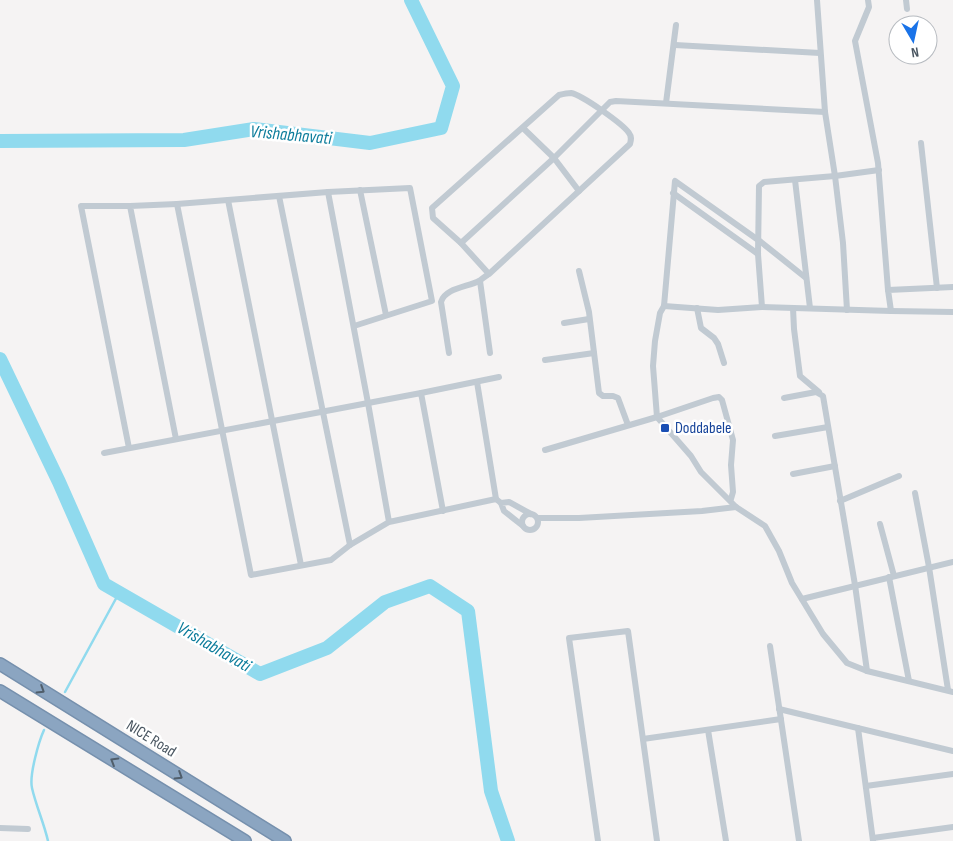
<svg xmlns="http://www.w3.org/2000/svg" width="953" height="841" font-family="'Sofia Sans Condensed',sans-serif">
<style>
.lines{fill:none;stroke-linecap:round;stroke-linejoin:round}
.stream{stroke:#90daee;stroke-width:2.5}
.river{stroke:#90daee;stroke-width:14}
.motorway-casing{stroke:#7690ad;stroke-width:14}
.minor{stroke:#c1cad2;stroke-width:6}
.motorway{stroke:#8ba5c1;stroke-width:11}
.oneway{stroke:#505e6b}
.transit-dot{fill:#1a4fb4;stroke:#fff;stroke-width:2}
.labels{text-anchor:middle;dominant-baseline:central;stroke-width:5;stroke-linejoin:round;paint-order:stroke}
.transit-label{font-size:16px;fill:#164399;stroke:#fff;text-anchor:start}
.street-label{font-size:16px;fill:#4a5661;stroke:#fff}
.water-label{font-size:18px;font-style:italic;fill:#0c7c9b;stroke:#fff}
</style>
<rect width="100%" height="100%" fill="#f5f3f3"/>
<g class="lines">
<g class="stream">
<polyline points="65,692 119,593"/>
<path d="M44,730C39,741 29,775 32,788C36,806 44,823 48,841"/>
</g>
<g class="river">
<polyline points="0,141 184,140 254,129 370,143 441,128 453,86 411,0"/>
<polyline points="0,359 59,482 104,584 260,674 327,648 385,602 430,586 468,611 491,791 508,841"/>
</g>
<defs>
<g id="motorway">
<polyline points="0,664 285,841"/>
<polyline points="0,691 245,841"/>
</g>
</defs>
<use href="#motorway" class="motorway-casing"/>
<g class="minor">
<polyline points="817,0 825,112 835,176 843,243 847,310"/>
<polyline points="868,0 869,7 855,41 878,163 888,290"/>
<polyline points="906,0 907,9"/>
<polyline points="675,45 820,53"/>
<polyline points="666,103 676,25"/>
<polyline points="523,128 554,158 579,191"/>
<polyline points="921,143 937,288"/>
<polyline points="795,180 810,308"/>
<polyline points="360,190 386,315"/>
<polyline points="328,192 410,188 432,301 354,326"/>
<polyline points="673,193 758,254"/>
<polyline points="279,196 350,545"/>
<polyline points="228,200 301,565"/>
<polyline points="461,243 554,158 610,102 616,101 825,112"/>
<polyline points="579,271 589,312 599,393 603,396 613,396 618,398 628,425"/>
<polyline points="806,278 761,242 675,181 664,306 660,313 655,341 653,366 657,417 691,456 701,472 736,507 765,526 779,551 792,583 823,634 847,663 867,671 953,692"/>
<polyline points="480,281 490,353"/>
<polyline points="664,306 718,310 762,307 891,311 888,290 953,287"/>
<polyline points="762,307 758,254 759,186 764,182 835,176 879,170"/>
<polyline points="697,308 701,328 714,338 718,344 724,363"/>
<polyline points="793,308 794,329 800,376 819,392"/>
<polyline points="891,311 953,312"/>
<polyline points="564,323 589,319"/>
<path d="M449,353L441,302C445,288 468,287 479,281C482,279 485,276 489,274L630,144C631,140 632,137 629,133C623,124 582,95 571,93C567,93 563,94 559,95L432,208L433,218L461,243L489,274"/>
<polyline points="545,360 594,353"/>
<polyline points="477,382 496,499"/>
<polyline points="421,393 499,377"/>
<polyline points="784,398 816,392 823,396 855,585 867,671"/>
<polyline points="775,436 828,427"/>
<polyline points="176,439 130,206 177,204"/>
<polyline points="129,448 81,206 130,206"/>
<polyline points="545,450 657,417 713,398 719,397 722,400 733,440 731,465 733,492 731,499"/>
<polyline points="104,453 421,393 443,511"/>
<polyline points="793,474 835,466"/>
<polyline points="915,493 929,567 948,690"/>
<polyline points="840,501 899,476"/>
<circle cx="530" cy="522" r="8"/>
<polyline points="538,518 579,518 702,511 736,507"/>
<polyline points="389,522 368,403 328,192 177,204 251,575 331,560 350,545 389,522 496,499 501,503"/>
<polyline points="880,524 894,576"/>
<polyline points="523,526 504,511 501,503 509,502 531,514"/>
<polyline points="889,577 909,681"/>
<polyline points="802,599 953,562"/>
<polyline points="770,646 799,841"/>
<polyline points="779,709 953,751"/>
<polyline points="858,728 873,841"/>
<polyline points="708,730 726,841"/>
<polyline points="643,739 781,719"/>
<polyline points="866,786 953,774"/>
<polyline points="0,828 28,829"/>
<polyline points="873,838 953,827"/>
<polyline points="598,841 569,638 628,631 657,841"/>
</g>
<use href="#motorway" class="motorway"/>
</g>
<defs><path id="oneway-chevron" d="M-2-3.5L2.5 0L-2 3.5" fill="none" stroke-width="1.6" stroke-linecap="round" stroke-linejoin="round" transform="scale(1.25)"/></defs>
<g class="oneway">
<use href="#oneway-chevron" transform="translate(41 690) rotate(32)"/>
<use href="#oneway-chevron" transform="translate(114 761) rotate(-149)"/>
<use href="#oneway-chevron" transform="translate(179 776) rotate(32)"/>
</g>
<rect class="transit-dot" x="660" y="423" width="10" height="10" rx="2.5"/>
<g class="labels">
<g class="transit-label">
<text x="675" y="428">Doddabele</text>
</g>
<g class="street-label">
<text transform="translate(151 739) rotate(32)">NICE Road</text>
</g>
<g class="water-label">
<text transform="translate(291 135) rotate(5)">Vrishabhavati</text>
<text transform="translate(214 647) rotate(30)">Vrishabhavati</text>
</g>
</g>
<g transform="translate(913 40) rotate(171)"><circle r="24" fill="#ffffff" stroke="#b7bbc0"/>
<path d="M0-4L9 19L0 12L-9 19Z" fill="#1a73e8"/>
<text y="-8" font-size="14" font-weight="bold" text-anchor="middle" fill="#4a5661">N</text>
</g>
</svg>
